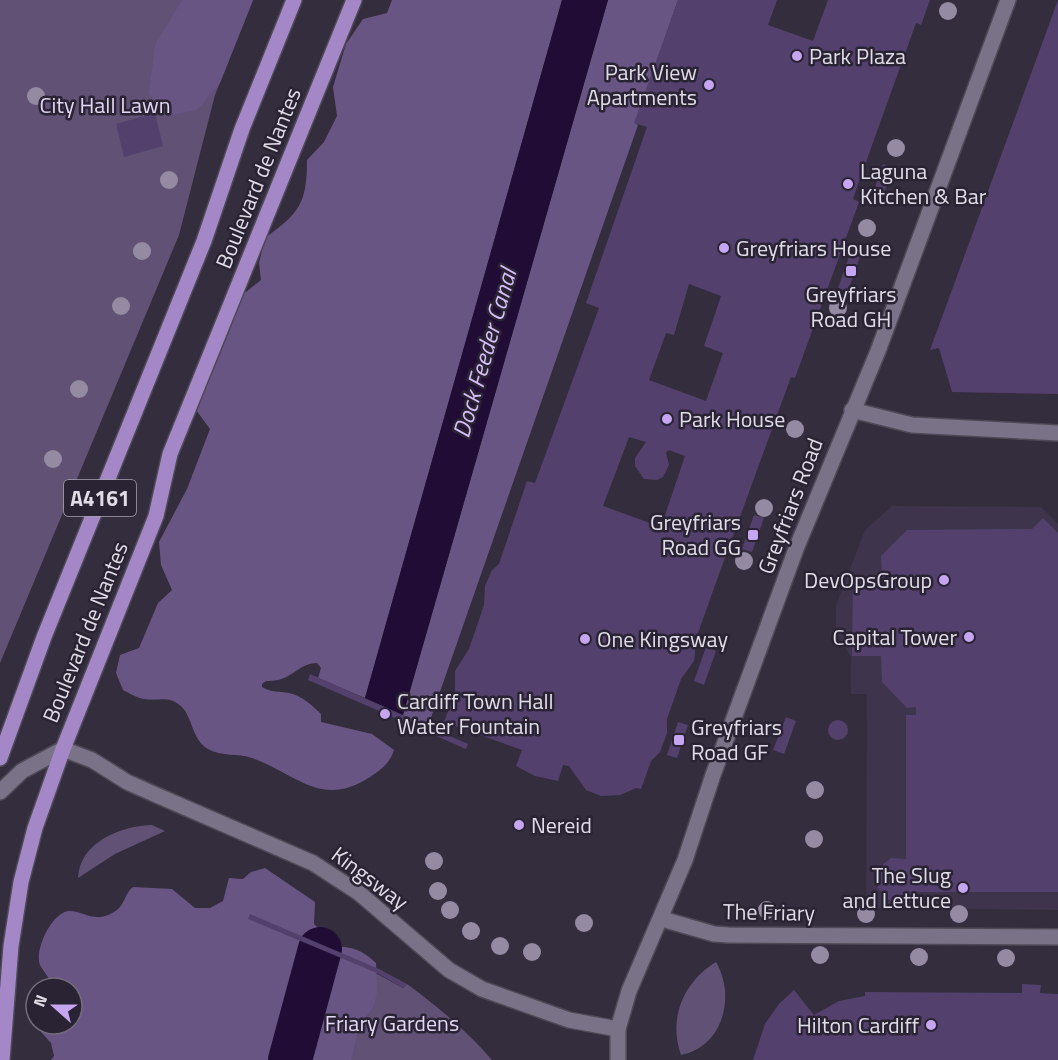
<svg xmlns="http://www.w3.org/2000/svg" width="1058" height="1060" font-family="'Titillium Web',sans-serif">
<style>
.built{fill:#3e344b}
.green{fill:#605175}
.forest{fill:#695583}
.water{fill:#200c34}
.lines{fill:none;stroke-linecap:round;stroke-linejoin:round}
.canal{stroke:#200c34;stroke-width:44}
.building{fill:#54406d;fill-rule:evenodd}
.street-casing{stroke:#4f4957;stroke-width:18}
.primary-casing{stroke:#4f4957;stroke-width:18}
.street{stroke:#7a7286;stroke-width:15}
.primary{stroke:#a387c7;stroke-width:15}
.tree{fill:#948aa2}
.poi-dot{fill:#c6a6f0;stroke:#2a2334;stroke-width:2}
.labels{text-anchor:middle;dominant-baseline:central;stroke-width:5;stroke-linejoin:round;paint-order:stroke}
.shield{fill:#2a2334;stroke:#a9a4b1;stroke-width:1.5}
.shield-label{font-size:21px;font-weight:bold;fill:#e0dce7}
.poi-label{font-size:22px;fill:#e0dce7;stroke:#2a2334;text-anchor:start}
.park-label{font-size:22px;fill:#e2d6f4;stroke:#2a2334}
.street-label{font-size:22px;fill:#e0dce7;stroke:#2a2334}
.water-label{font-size:24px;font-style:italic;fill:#d7bef9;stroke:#2a2334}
</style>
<rect width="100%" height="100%" fill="#342d3e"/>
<polygon class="built" points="892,506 1041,507 1058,524 1058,910 866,908 867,694 851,694 851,657 836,632 836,605 865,530"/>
<g class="green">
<polygon points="0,0 253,0 215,95 179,235 0,663"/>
<path d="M152,825L165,831L115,854L78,878C80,841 122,826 152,825Z"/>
<path d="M716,962C736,996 723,1047 681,1055C668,1019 683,982 716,962Z"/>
<path d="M368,969L403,988L407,984C438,1007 466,1030 492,1060H345Z"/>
</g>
<g class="forest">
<polygon points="182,0 253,0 220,83 198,109 170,116 149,94 155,45"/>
<path d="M392,0H562L365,698L318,678L321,668L317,663C295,664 293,682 266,681L262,684V687C273,693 278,691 289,693C301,695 313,706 321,714V722L372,734L394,750C390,763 381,770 370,777C321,809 297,774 252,758C238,753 222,757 208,749C189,738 194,711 175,702C166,697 154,701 144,699C137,698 129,693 123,690L116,673L120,655L139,648L158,603L172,590L161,565L159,542L187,489L210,429L196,410L229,332L233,311L242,295L261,280L259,263L265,238C299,213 307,204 307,160L324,142L337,116L333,87L346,44L363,19L387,13Z"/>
<polygon points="608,0 678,0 635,123 638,125 428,726 403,715"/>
<path d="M265,868L315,902L314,924L328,937V947C347,945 362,949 376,963L377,992L374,1006L360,1024L351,1060H51L54,1056L51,1043L33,1023L36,1006V1024H72V988H49L52,985C49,977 43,971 40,965C34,950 52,912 69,911C85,911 94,924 114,912C125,906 124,894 133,887L172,889L195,908H210L223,901L229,878L243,879L251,872Z"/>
</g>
<polygon class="water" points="562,0 608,0 403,715 365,698"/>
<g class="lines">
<polyline class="canal" points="290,1060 320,949"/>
</g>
<g class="building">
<path d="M678,0H777L768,25L813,41L828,0H930L921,25L916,23L857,187L853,199L859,202L795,378L791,377L714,588L697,636L694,661L681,679L667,719V733L660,752L651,761L641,789L636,788L620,795L601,796L586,790L569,766L563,765L558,781L535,776L516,766L522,750L444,722L455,693V671L469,649L484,605L485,586L492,570L499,564L527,481L535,483L599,308L586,303L647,127L634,123ZM689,284L721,296L704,346L723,353L706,401L649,380L666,333L674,335ZM629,437L646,442L635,458V466L644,479L657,480L663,477L669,465L666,452L669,450L685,456L661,527L603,506Z"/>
<polygon points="1058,0 1058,394 952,392 939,348 930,350"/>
<polygon points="155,113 163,146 124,157 116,124"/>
<polygon points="883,164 893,168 881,202 871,199"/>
<polygon points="850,254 860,257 848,291 838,288"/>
<polygon points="754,515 764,518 752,552 742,549"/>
<polygon points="1043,518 1058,533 1058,892 918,892 913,899 894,903 886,898 878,888 878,877 882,865 891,858 906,859 906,715 916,715 916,707 907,708 882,682 881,656 852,656 853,580 882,580 881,556 907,530 1032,529"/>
<polygon points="706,647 716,651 704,685 694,681"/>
<polygon points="310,674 468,744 466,749 308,680"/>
<polygon points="786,717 796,721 784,754 773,750"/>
<circle cx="838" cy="730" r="10"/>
<polygon points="678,722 688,725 677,758 667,755"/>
<polygon points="250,914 379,969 407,984 403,988 377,973 248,919"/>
<polygon points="1022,984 1041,985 1040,993 1058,994 1058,1060 753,1060 765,1024 779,1004 794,990 814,1015 839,1001 865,996 865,992 1022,993"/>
</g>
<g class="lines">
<defs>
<g id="street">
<polyline points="852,410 912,425 1058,433"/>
<polyline points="0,792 22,771 63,749 92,760 127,782 154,794 313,863 359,893 449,970 482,989 569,1020 618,1029"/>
<polyline points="662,919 714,934 728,935 1058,937"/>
<polyline points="618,1060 618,1029 629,991 685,860 713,775 796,549 878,351 1008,0"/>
</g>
<g id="primary">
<polyline points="0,758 44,637 204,241 242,129 294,0"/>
<polyline points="2,1060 11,946 21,882 35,828 63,749 156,516 170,454 354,0"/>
</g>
</defs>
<use href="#street" class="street-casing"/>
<use href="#primary" class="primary-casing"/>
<use href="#street" class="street"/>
<use href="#primary" class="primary"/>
</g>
<g class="tree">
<circle cx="948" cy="11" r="9"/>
<circle cx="36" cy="96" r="9"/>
<circle cx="896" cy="148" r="9"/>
<circle cx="169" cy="180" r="9"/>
<circle cx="867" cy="228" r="9"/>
<circle cx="142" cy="251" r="9"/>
<circle cx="121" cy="306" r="9"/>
<circle cx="838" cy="308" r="9"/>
<circle cx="79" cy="389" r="9"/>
<circle cx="795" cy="429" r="9"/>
<circle cx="53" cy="459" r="9"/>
<circle cx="764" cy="508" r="9"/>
<circle cx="744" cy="561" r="9"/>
<circle cx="815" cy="790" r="9"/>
<circle cx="814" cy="839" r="9"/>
<circle cx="434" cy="861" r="9"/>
<circle cx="438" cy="891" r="9"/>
<circle cx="450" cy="910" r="9"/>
<circle cx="767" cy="910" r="9"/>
<circle cx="866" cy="914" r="9"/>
<circle cx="959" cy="914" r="9"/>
<circle cx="584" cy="923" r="9"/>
<circle cx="471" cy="931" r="9"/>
<circle cx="500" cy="946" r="9"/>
<circle cx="532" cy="952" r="9"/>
<circle cx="820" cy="955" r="9"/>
<circle cx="919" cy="957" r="9"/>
<circle cx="1006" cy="958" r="9"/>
</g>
<g class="poi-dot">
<circle cx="797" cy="56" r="6"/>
<circle cx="709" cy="85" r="6"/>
<circle cx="848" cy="184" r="6"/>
<circle cx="724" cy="248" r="6"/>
<rect x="845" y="265" width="12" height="12" rx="3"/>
<circle cx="667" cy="419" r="6"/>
<rect x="747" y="529" width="12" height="12" rx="3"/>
<circle cx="944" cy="580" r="6"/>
<circle cx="969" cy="637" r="6"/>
<circle cx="585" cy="639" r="6"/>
<circle cx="385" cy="714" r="6"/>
<rect x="673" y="734" width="12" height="12" rx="3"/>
<circle cx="519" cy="825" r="6"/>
<circle cx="963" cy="888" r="6"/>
<circle cx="931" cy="1025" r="6"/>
</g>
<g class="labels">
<rect class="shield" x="64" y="480" width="72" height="36" rx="4.5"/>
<g class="shield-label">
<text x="100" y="498">A4161</text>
</g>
<g class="poi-label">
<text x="809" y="56">Park Plaza</text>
<text x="697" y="72" text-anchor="end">Park View<tspan x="697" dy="25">Apartments</tspan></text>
<text x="860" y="171">Laguna<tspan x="860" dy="25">Kitchen &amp; Bar</tspan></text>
<text x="736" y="248">Greyfriars House</text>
<text x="851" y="294" text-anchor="middle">Greyfriars<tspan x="851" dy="25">Road GH</tspan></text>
<text x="679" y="419">Park House</text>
<text x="741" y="522" text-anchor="end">Greyfriars<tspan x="741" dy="25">Road GG</tspan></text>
<text x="932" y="580" text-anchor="end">DevOpsGroup</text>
<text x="957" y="637" text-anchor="end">Capital Tower</text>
<text x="597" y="639">One Kingsway</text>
<text x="397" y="701">Cardiff Town Hall<tspan x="397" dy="25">Water Fountain</tspan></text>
<text x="691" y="727">Greyfriars<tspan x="691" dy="25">Road GF</tspan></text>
<text x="531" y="825">Nereid</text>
<text x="951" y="875" text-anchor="end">The Slug<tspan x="951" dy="25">and Lettuce</tspan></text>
<text x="919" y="1025" text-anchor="end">Hilton Cardiff</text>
</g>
<g class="park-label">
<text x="105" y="105">City Hall Lawn</text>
<text x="392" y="1023">Friary Gardens</text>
</g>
<g class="street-label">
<text transform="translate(258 178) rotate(-68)">Boulevard de Nantes</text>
<text transform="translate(790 506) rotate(-69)">Greyfriars Road</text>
<text transform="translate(85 632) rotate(-68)">Boulevard de Nantes</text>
<text transform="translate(370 878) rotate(37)">Kingsway</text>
<text transform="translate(769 912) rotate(1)">The Friary</text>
</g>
<g class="water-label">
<text transform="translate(484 353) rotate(-74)">Dock Feeder Canal</text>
</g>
</g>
<g transform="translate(54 1006) rotate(291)"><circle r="28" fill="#2a2334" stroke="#736d7c" stroke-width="1.5"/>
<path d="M0-4.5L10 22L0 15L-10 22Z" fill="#c6a6f0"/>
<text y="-9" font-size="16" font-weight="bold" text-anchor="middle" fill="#e0dce7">N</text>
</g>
</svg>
